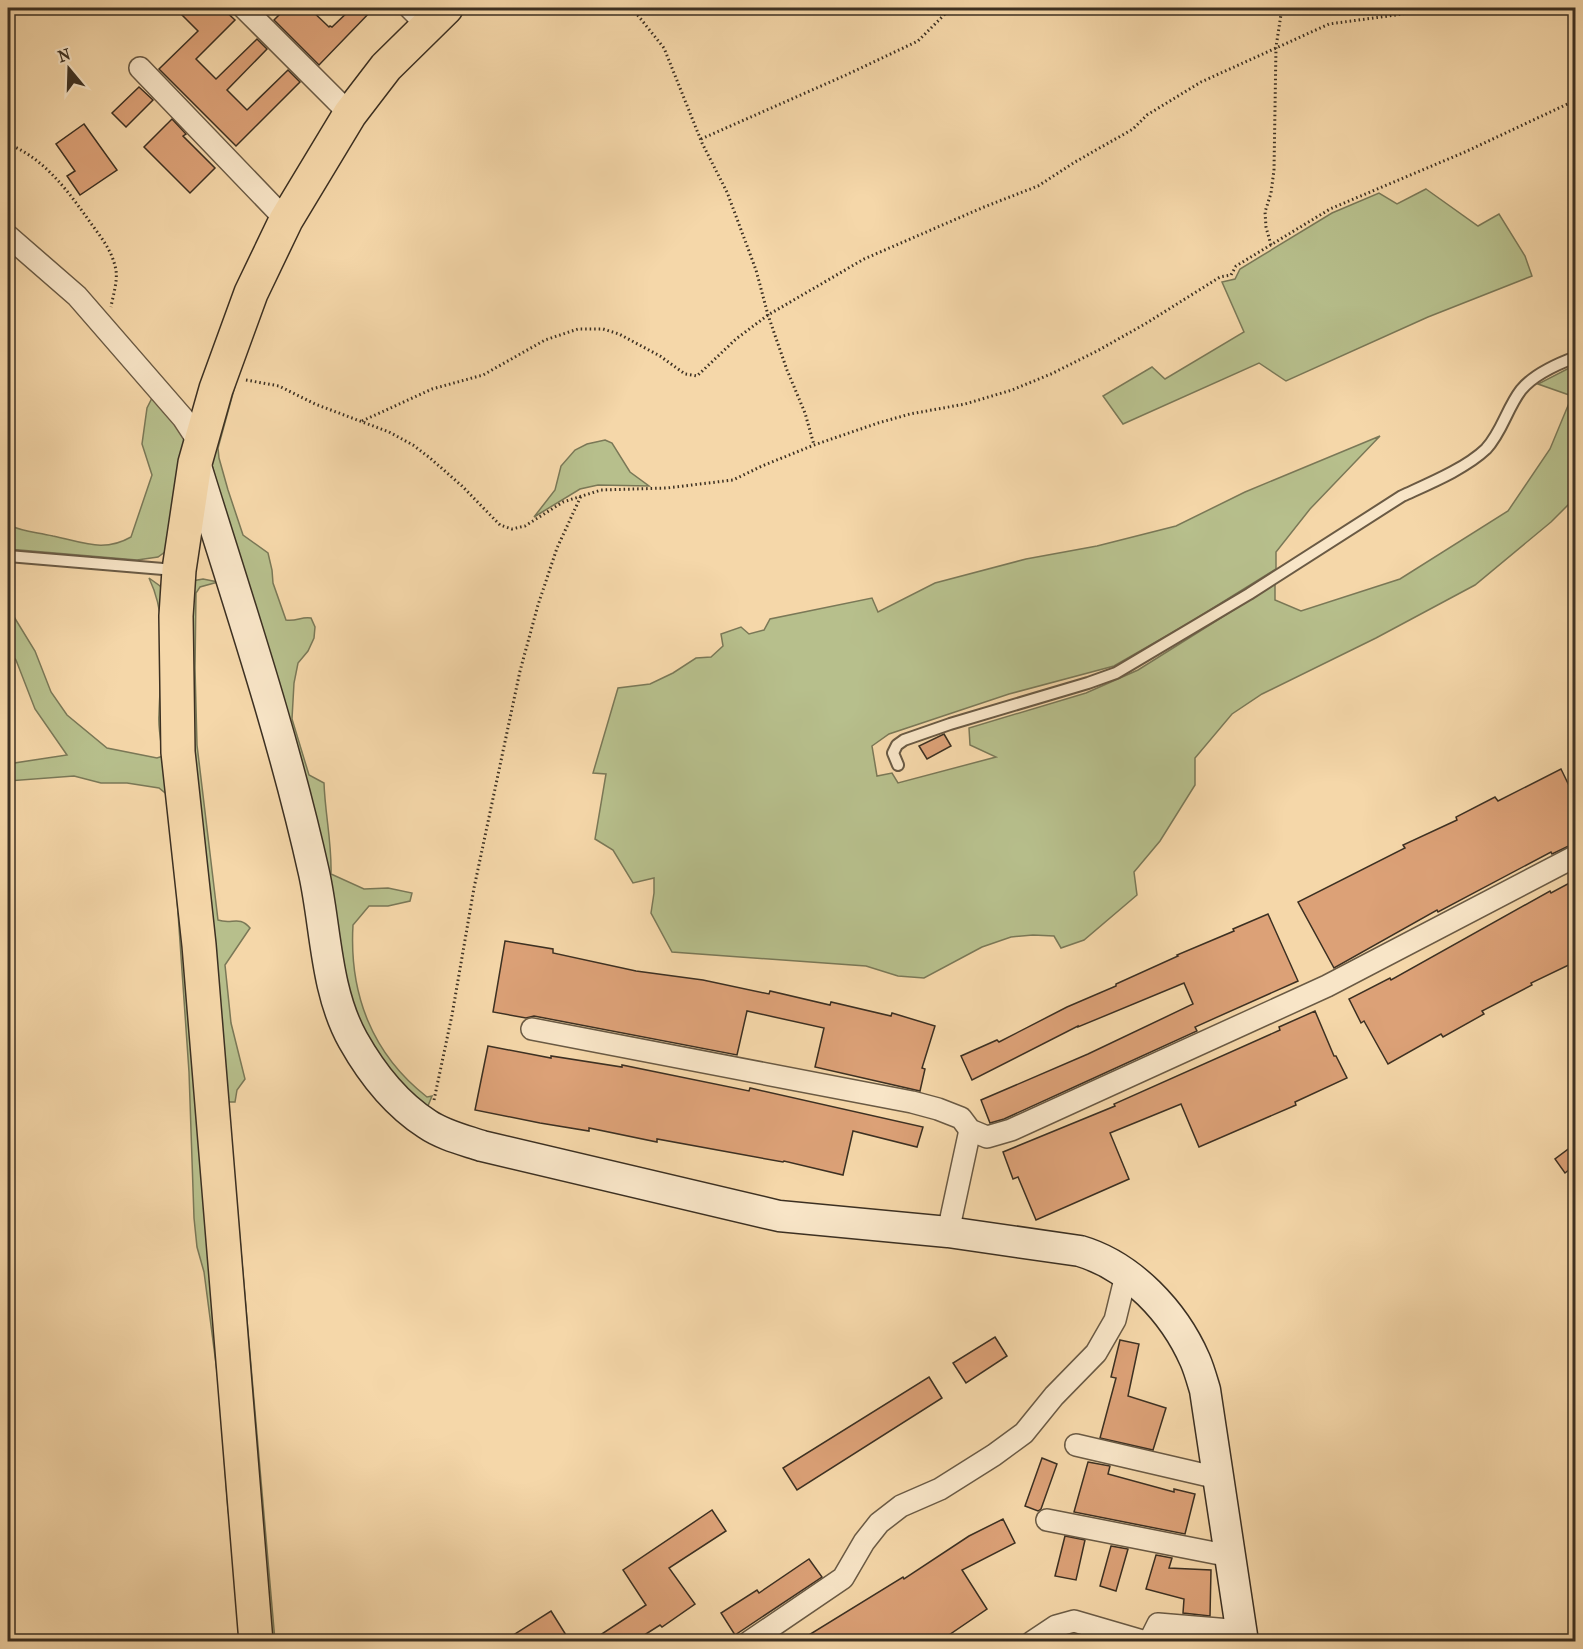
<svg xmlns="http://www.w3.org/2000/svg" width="1583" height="1649" font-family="'IM FELL French Canon',serif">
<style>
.green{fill:#b7bf8c;stroke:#7a7857;stroke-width:1.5}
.building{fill:#dca177;stroke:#3c3022;stroke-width:1.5}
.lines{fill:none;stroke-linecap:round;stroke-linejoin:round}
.lane-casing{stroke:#6a5a44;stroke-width:14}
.street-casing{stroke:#6a5a44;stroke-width:24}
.secondary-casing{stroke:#3c3022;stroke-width:33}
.primary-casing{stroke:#3c3022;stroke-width:36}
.path{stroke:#3c3022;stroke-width:3;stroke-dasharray:1.5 3;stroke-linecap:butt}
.lane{stroke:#f8e5c7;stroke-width:10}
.street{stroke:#f8e5c7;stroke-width:21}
.secondary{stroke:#f8e5c7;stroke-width:30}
.primary{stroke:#f5d7a9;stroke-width:33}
</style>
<rect width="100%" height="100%" fill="#f5d7a9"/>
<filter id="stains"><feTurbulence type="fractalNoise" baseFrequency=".00333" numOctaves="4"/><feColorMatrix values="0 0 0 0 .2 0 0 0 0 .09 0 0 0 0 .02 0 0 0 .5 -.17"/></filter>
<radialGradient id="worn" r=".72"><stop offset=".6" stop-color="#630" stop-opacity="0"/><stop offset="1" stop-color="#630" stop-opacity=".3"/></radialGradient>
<g class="green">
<polygon points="1426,189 1478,226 1499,214 1525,256 1532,276 1428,317 1286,381 1259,363 1123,424 1103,396 1152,367 1165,379 1244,332 1222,282 1235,279 1240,269 1332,213 1379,193 1397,204"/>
<polygon points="1575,365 1575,498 1551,522 1475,585 1376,638 1262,694 1232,714 1195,758 1195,785 1160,841 1134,872 1137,895 1084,940 1061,948 1054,936 1033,935 1011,937 982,947 924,978 898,976 866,966 672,952 651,913 654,893 654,878 633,883 613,850 595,839 606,774 593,773 618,688 650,684 673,673 696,658 711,657 723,646 721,634 741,627 749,634 764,630 770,619 872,598 878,612 935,583 1026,559 1097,546 1176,526 1245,492 1380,436 1310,509 1276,552 1276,569 1189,623 1114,666 1009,694 889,734 872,746 877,776 892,773 898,783 996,757 970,745 969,728 1086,693 1138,670 1275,584 1275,600 1301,611 1400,579 1508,511 1550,449 1572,396 1538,384"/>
<path d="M235,386L218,448L219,458L228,490L243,535L268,553L272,570L273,583L286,620C296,622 302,616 311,618L315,627L314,638L308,651L298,663L294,683L292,719L309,775L324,783C325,814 332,843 331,874L364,889L388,888L412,893L410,901L388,906H369L353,925C349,994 372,1054 427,1097L432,1096L425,1113L411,1103L358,1025L212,465L211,451L226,391Z"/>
<path d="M153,396L168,412L187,442L173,546L158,557L137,560L8,549V525C24,532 36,532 53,536C83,542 103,553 131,537L152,475L142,444L147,408Z"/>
<polygon points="605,440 612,443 630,472 649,486 598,485 580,489 534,517 555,490 561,466 575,450 587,444"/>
<path d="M149,578L160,586L165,597L233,1541L228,1510L219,1387L204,1272L197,1247L194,1218L189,1072L170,797L159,788L127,783H101L74,776L8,781V764L67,755L35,709L16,660L8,649V607L35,651L51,692L67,715L107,748L157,758L163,756C161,742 158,728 159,715C160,667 170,622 149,578Z"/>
<path d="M203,579L218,582L200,587L196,593L195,668L197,745L218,920C232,925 239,915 250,928L225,965L231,1023L245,1079L237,1090L235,1102H228L275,1641H266L192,795V581Z"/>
</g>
<g class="building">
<polygon points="175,8 222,8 235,20 196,59 216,79 257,39 267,49 227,90 247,110 288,70 300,82 236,146 159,69 198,31"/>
<polygon points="286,8 309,8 329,27 330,26 332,27 352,8 374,8 319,65 274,20"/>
<polygon points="139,87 153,100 126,127 112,113"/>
<polygon points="172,119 186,134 183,136 215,168 190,193 144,147"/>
<polygon points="84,124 117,170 80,195 67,176 75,171 56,144"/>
<polygon points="944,734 951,746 927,759 919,746"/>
<polygon points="1561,769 1575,798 1575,843 1552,854 1551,852 1438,912 1437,910 1334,968 1298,902 1405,848 1403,845 1457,820 1456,817 1495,797 1498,801"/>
<polygon points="1575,880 1575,962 1531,983 1532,985 1482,1011 1484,1014 1443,1037 1441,1034 1388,1064 1364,1021 1361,1023 1349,999 1390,978 1391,980 1550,891 1551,893"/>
<polygon points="1268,914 1298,981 1195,1027 1197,1031 1083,1083 1004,1119 990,1123 981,1100 1088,1054 1193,1004 1184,983 1078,1027 1078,1026 972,1080 961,1056 997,1040 999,1042 1067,1007 1116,986 1116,984 1178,956 1177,955 1234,931 1233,929"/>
<polygon points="505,941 553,949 553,953 636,971 703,980 769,994 770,991 830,1005 831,1002 891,1016 892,1013 935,1026 922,1068 925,1069 920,1091 815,1067 824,1028 747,1011 737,1055 534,1016 526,1018 493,1012"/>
<polygon points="1315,1011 1334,1056 1336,1056 1347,1078 1295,1102 1296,1105 1199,1147 1181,1104 1110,1133 1129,1179 1036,1220 1018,1177 1013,1179 1003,1152 1115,1106 1114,1104 1280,1030 1279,1027"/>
<polygon points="488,1046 551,1058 551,1056 622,1067 622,1065 749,1091 750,1088 923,1127 917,1147 853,1131 843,1175 784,1161 783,1162 657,1139 657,1142 589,1128 589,1131 540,1123 475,1110"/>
<polygon points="1575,1144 1575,1165 1565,1173 1555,1159"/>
<polygon points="995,1337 1007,1356 966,1383 953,1363"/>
<polygon points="1120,1340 1139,1344 1128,1396 1166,1408 1153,1450 1100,1438 1116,1378 1111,1377"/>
<polygon points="929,1377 942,1398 797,1490 783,1468"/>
<polygon points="1042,1458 1057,1464 1041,1509 1038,1511 1025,1506"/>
<polygon points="1088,1462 1110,1466 1108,1474 1174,1492 1174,1489 1195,1494 1185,1534 1074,1512"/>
<polygon points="712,1510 726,1531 669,1568 695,1604 662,1627 660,1625 635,1641 591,1641 646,1605 623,1570"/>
<polygon points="1003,1519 1015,1543 962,1570 987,1609 940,1641 799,1641 903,1577 904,1579 969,1536"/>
<polygon points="1065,1536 1085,1540 1076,1580 1055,1576"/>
<polygon points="1111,1546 1128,1549 1116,1591 1100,1586"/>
<polygon points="1156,1555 1172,1558 1169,1568 1211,1570 1210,1616 1183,1613 1184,1599 1146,1589"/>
<polygon points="809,1559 822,1577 735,1635 721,1613 757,1590 759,1593"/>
<polygon points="551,1611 566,1635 555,1641 504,1641"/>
</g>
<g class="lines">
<defs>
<g id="lane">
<polyline points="8,556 175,570"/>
<path d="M898,765L893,753L897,745L904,740L950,724L1088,683L1116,673L1249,594L1402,496C1428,484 1465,469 1486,449C1502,432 1507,408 1521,390C1534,374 1557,364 1576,357"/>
</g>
<g id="street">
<polyline points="244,8 350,114"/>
<polyline points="410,8 428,26"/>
<polyline points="140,68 286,220"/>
<polyline points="8,236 77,296 183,418 200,444"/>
<polyline points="532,1029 912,1102 938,1109 961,1118 970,1130 987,1137 1011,1130 1327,986 1576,856"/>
<polyline points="948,1232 970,1130"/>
<polyline points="1076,1445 1218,1478"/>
<polyline points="1047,1520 1230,1556"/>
<polyline points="749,1642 843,1578 864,1542 879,1523 901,1506 940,1489 994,1455 1024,1433 1054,1396 1096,1353 1115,1320 1126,1275"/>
<polyline points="1032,1642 1056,1626 1074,1621 1146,1642"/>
<polyline points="1149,1642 1158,1624 1242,1631"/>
</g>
<path id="secondary" d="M195,463C237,599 283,734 314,873C326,927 325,990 353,1040C371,1072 396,1104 427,1124C443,1135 464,1140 482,1146L779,1216L948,1232L1080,1251C1131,1266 1174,1312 1195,1360C1199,1369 1202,1380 1205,1390L1243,1642"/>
<polyline id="primary" points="256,1642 199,945 178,752 176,616 179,570 195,463 216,389 251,293 286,220 350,114 386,67 446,8"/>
</defs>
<use href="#lane" class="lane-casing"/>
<use href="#street" class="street-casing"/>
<use href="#secondary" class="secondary-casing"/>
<use href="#primary" class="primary-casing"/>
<g class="path">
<polyline points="632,8 664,48 702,143 727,192 756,270 768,315 787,370 805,413 814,445"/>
<polyline points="701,139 846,75 918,41 951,8"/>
<path d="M8,144C44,158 68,191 90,222C100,236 111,249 115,266C119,278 113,295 111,307"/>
<polyline points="1271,245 1266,227 1265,212 1271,193 1274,170 1276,47 1282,8"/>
<polyline points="246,380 279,386 315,404 389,432 413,445 430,458 462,486 500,525 512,529 525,526 563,502 601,490 667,488 733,480 762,466 814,445 878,423 910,414 965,404 1012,390 1051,374 1097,351 1145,324 1220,277 1231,275 1236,266 1330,209 1465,152 1576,100"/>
<polyline points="362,421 432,389 483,375 545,340 578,329 603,329 619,334 660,356 685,374 697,376 736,339 768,315 864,259 984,207 1038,186 1075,162 1133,129 1147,115 1201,82 1329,24 1403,14 1418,8"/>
<polyline points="434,1100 452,1015 474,888 520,671 538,605 557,548 581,496"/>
</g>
<use href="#lane" class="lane"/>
<use href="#street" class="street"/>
<use href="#secondary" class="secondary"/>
<use href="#primary" class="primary"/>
</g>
<rect width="1583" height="1649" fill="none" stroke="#f5d7a9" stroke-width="30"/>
<rect x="9" y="9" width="1565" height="1631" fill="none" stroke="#3c3022" stroke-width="3"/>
<rect x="15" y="15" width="1553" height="1619" fill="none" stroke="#3c3022" stroke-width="1.5"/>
<g transform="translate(69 69) rotate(341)" stroke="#f8e5c7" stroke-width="4.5" paint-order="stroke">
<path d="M0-4.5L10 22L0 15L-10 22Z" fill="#3c3022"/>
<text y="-9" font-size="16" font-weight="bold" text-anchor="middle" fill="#3c3022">N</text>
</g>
<rect width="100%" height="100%" filter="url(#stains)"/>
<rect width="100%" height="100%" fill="url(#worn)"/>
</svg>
